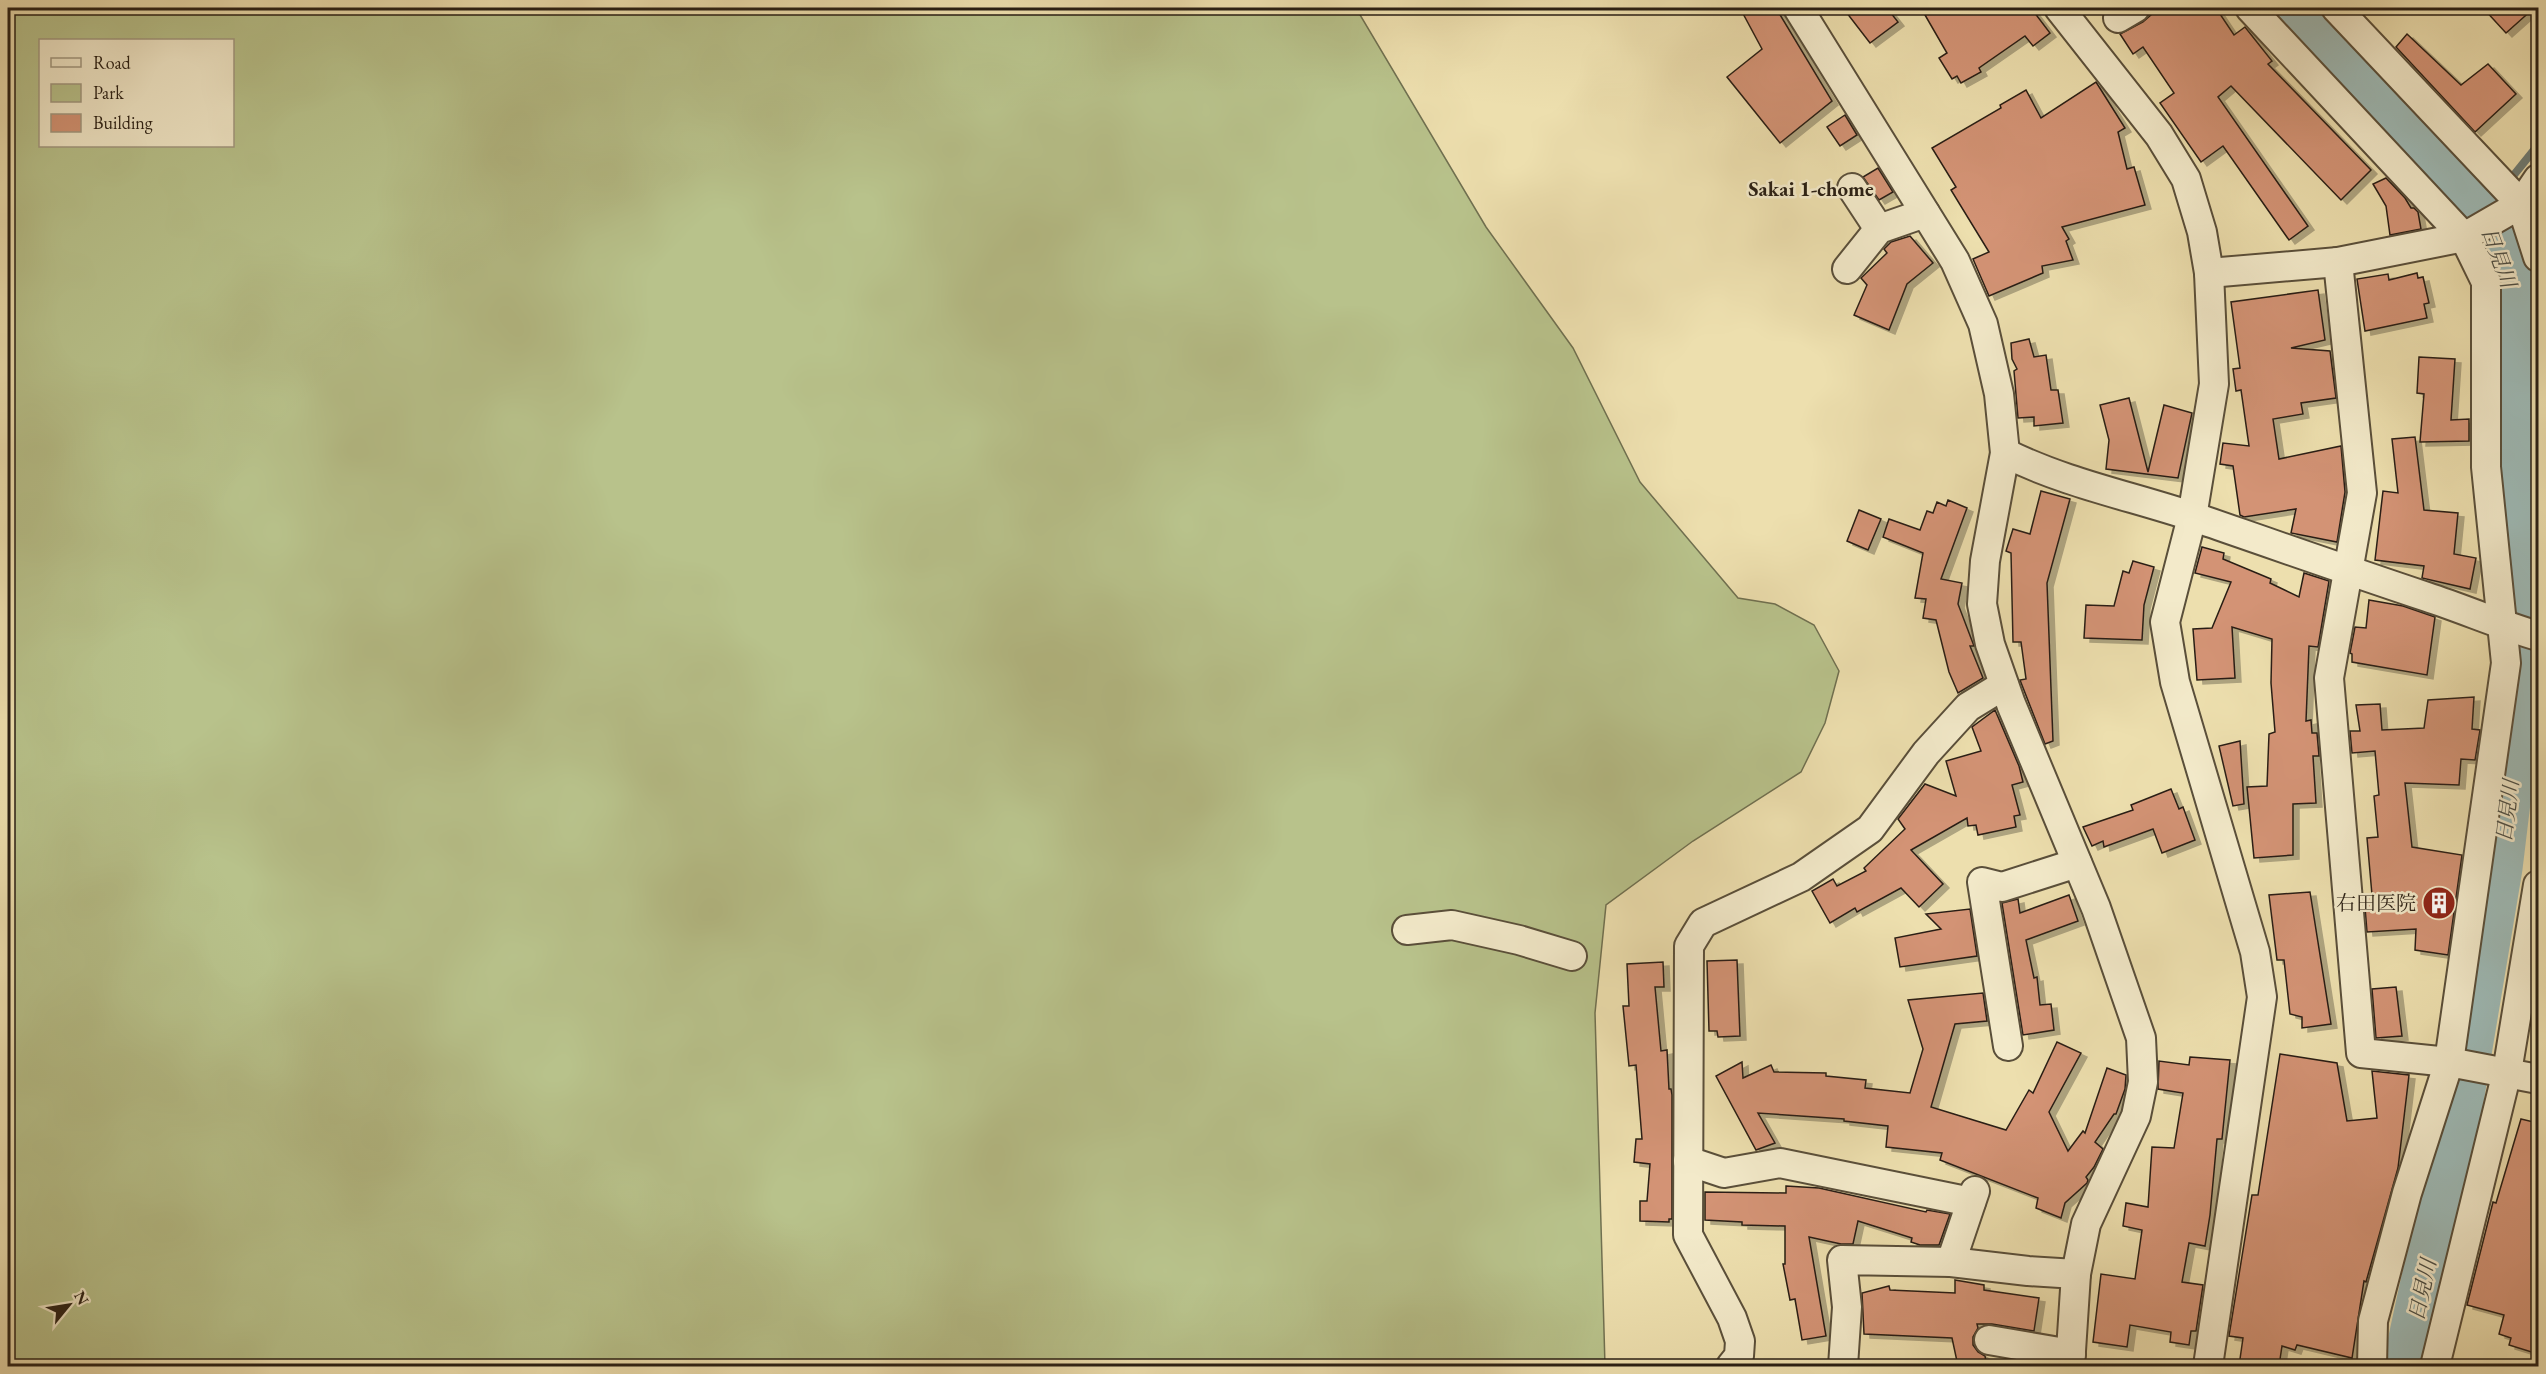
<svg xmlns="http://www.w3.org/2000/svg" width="2546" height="1374" font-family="'EB Garamond','Noto Serif JP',serif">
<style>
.green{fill:#b8c28b;stroke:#707050;stroke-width:1.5;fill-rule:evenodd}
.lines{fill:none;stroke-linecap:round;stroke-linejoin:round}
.stream{stroke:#6f7c75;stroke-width:8}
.river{stroke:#9ebab6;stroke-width:45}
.building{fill:#d39374;stroke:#291f14;stroke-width:1.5;filter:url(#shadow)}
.minor-casing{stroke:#5a4f3a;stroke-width:32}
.minor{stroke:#f3eaca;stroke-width:28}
.labels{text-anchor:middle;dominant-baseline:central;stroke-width:5;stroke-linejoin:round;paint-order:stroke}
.poi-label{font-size:20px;fill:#291f14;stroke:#f3eaca;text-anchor:end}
.neighbourhood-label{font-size:21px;font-weight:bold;fill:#291f14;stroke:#f3eaca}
.water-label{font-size:21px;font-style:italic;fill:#4c4e45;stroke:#f3eaca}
</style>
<defs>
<filter id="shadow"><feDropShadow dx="6" dy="4" stdDeviation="0" flood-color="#0004"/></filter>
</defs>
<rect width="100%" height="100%" fill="#eddfae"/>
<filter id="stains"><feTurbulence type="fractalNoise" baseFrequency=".00333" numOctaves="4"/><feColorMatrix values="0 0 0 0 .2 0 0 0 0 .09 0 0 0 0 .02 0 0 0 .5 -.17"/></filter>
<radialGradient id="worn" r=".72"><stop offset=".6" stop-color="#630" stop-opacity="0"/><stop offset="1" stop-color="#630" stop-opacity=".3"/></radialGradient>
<path class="green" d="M8,8H1356L1486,227L1573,348L1640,482L1738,598L1775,604L1814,625L1839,671L1825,723L1801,772L1693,841L1606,905L1595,1013L1605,1366H8ZM40,40H232V146H40Z"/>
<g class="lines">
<g class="stream">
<polyline points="2509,181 2538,145"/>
<polyline points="2480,208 2501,190"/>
</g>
<polyline class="river" points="2289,8 2480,208 2489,224 2512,282 2525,621 2519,711 2500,868 2457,1125 2405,1366"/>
</g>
<g class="building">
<polygon points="1740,8 1776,8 1832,101 1780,143 1727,77 1762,49"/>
<polygon points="1843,8 1887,8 1898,22 1870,43"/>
<polygon points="1939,8 2031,8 2050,33 2033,46 2025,36 1979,68 1981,72 1961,83 1957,76 1952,79 1939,58 1947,53 1925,15"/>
<polygon points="2159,8 2216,8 2234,35 2245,27 2272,61 2268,64 2371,170 2341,200 2231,86 2218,97 2308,226 2289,240 2223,146 2201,162 2160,103 2174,93 2143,47 2133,54 2120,34 2143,22"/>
<polygon points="2483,8 2534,8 2506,33"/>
<polygon points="2407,34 2461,85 2488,64 2516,94 2475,132 2396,47"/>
<polygon points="2096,82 2125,128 2118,132 2127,169 2134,167 2145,205 2062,227 2069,239 2066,241 2073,260 2042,266 2043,273 1989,296 1973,259 1989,252 1951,190 1956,187 1932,148 2001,108 2000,105 2026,90 2041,118"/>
<polygon points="1845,115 1857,135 1840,146 1827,127"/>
<polygon points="1878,168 1893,192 1879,200 1863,177"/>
<polygon points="2386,178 2405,198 2411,208 2414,208 2418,212 2421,229 2390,235 2386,206 2373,184"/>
<polygon points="1910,236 1933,263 1907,284 1889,330 1854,315 1867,285 1861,278 1887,253 1884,249 1891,242"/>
<polygon points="2417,273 2418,278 2423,277 2429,303 2424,304 2427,318 2365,331 2357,279 2388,274 2389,280"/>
<polygon points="2318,290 2325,340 2291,348 2330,351 2336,398 2301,403 2303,414 2273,419 2279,459 2341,446 2345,492 2337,542 2291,533 2296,509 2244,517 2240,515 2233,466 2220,464 2223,443 2249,446 2241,390 2236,391 2233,369 2240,368 2231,302"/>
<polygon points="2029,339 2034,357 2046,355 2051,390 2058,390 2063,423 2034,426 2034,417 2018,418 2014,371 2017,369 2012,359 2011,343"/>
<polygon points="2419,357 2455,359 2451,420 2469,419 2469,441 2420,442 2424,394 2417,393"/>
<polygon points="2129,398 2148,472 2164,405 2192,413 2178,478 2106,469 2109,440 2100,405"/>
<polygon points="2415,437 2424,510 2458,513 2454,554 2476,558 2470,589 2422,578 2424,566 2375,560 2383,491 2398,493 2392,439"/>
<polygon points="2041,491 2070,499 2047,583 2053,741 2045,744 2020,680 2026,679 2021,642 2013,642 2011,553 2006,551 2013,529 2030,534"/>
<polygon points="1948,500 1967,508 1941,579 1962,583 1958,604 1974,646 1970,646 1983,678 1958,693 1949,672 1936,620 1923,618 1926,599 1915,598 1923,553 1883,537 1889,519 1920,530 1927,511 1933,513 1937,502 1946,506"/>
<polygon points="1859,510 1881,519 1868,550 1847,541"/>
<polygon points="2202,547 2224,553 2223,559 2271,579 2270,583 2299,597 2304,573 2329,581 2318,647 2309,646 2306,721 2311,720 2312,733 2317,733 2319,756 2313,756 2316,803 2293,804 2293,855 2254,858 2247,787 2267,786 2269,734 2275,732 2271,683 2272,639 2232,627 2235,678 2197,680 2193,629 2212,628 2231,582 2195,573"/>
<polygon points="2133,561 2154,567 2144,605 2142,640 2084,638 2086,605 2114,606 2123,571 2129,573"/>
<polygon points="2369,600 2403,606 2435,617 2427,675 2352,662 2352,654 2350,653 2355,627 2366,628"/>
<polygon points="2474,697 2472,729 2480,730 2475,760 2461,759 2459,785 2405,783 2412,847 2462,855 2448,955 2415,950 2416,929 2367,932 2364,895 2372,895 2367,838 2378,837 2374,796 2379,795 2375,751 2352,753 2350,731 2360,731 2356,705 2380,704 2382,730 2424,728 2428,700"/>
<polygon points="1995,710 2019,766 2023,782 2012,785 2020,815 2014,816 2016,827 1978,835 1976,825 1968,826 1967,818 1911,850 1943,884 1919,907 1901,888 1857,912 1855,908 1830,923 1812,891 1833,879 1837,886 1866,871 1864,868 1905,829 1898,819 1925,784 1956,796 1946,761 1981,751 1972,727"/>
<polygon points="2240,741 2244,804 2233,806 2219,746"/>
<polygon points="2171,789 2179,809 2183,807 2195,840 2162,853 2153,829 2104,847 2103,841 2092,846 2083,827 2133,810 2131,805"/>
<polygon points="2310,892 2331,1024 2302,1028 2302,1017 2290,1014 2284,960 2277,960 2269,895"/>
<polygon points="2069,895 2078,921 2026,940 2034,978 2037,977 2040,1005 2051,1004 2054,1030 2023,1035 2002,903 2018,899 2020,913"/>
<polygon points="1970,909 1977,956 1900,967 1895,938 1941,929 1926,914"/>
<polygon points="1737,960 1740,1036 1718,1037 1717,1031 1709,1031 1707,961"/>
<polygon points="1663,962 1664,987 1655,987 1661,1051 1667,1050 1669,1089 1671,1089 1672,1095 1672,1219 1669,1219 1669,1222 1640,1221 1640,1201 1647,1201 1650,1164 1634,1162 1636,1139 1642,1139 1636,1065 1629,1066 1623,1006 1629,1006 1627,964"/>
<polygon points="2396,987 2402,1036 2376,1038 2372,989"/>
<polygon points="1983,993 1987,1021 1955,1024 1931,1107 2006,1130 2029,1090 2033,1093 2057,1042 2081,1053 2049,1112 2068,1151 2083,1131 2085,1133 2107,1068 2126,1075 2125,1089 2116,1114 2114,1114 2095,1142 2103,1149 2094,1167 2086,1177 2088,1180 2087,1183 2065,1203 2061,1218 2036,1208 2038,1198 1940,1160 1942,1153 1886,1147 1888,1126 1844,1121 1844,1119 1758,1113 1775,1143 1756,1150 1716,1076 1742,1062 1743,1078 1771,1065 1774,1072 1826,1073 1826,1076 1866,1080 1865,1088 1910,1093 1923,1049 1908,1000"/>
<polygon points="2280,1054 2337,1063 2347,1121 2377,1118 2372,1071 2409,1075 2398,1168 2366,1282 2364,1281 2352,1358 2297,1345 2295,1350 2282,1346 2279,1366 2239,1366 2243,1338 2229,1336 2252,1195 2258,1195"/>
<polygon points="2190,1057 2230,1060 2222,1139 2217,1139 2210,1215 2205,1246 2189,1243 2182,1282 2203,1285 2196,1331 2191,1331 2189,1345 2170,1342 2171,1332 2130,1325 2127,1347 2093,1342 2101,1274 2135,1279 2142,1230 2123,1226 2126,1203 2148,1207 2152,1147 2174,1148 2183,1093 2158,1089 2159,1061 2189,1065"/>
<polygon points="2521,1119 2538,1123 2538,1354 2509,1345 2511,1338 2499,1334 2504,1315 2467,1305 2493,1202 2496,1203"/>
<polygon points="1786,1186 1819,1188 1926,1212 1927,1210 1950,1214 1939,1245 1920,1245 1911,1242 1912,1238 1858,1221 1853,1244 1841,1244 1809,1237 1826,1336 1802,1340 1795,1299 1790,1300 1783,1264 1785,1264 1785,1226 1742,1225 1742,1222 1705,1220 1705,1192 1786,1193"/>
<polygon points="1955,1280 1984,1285 1984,1290 2039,1298 2034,1331 1992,1324 1977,1324 1978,1328 1973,1337 1973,1345 1978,1352 1985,1356 1987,1366 1958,1366 1952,1338 1864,1334 1862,1293 1889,1286 1890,1290 1955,1293"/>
</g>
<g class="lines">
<defs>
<g id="minor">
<polyline points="1798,8 1955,261 1983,324 1999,394 2005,453 1985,561 1982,604 1990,644 2011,704 2096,908 2141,1038 2143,1082 2136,1116 2086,1224 2076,1274 2070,1366"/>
<polyline points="2059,8 2159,135 2186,179 2202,232 2209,273 2214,384 2192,517 2165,622 2175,682 2255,952 2262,997 2208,1366"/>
<polyline points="2250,8 2464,237 2486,282 2486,467 2506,663 2449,1062 2407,1193 2373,1321 2372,1366"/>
<polyline points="2336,8 2521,204 2538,257"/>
<polyline points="2118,18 2135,8"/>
<polyline points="1852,188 1879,229"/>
<polyline points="2338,262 2362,493 2329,678 2361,1053 2449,1062 2538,1079"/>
<polyline points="1847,269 1879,229 1925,213"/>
<polyline points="2209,273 2338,262 2464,237 2521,204 2538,179"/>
<path d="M2005,453C2065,483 2131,496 2194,517C2272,544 2349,571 2427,597C2464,609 2500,625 2538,636"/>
<polyline points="1407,930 1452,925 1519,940 1572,956"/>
<polyline points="2008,1046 1982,882 2002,887 2077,863"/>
<polyline points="1688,1161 1724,1173 1780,1163 1971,1202"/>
<polyline points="1951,1262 1975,1191"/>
<polyline points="1989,1340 2071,1354"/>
<polyline points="1731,1366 1739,1356 1740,1341 1732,1318 1688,1235 1689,946 1703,923 1801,877 1870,829 1926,753 1968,707 2004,685"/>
<polyline points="1843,1366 1847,1307 1842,1260 1951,1262 2028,1271 2076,1274"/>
<polyline points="2435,1366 2507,1072 2538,885"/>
</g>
</defs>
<use href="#minor" class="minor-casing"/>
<use href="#minor" class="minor"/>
</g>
<defs>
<symbol id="building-disc" viewBox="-11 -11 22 22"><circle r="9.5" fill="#8f2418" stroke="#f3eaca"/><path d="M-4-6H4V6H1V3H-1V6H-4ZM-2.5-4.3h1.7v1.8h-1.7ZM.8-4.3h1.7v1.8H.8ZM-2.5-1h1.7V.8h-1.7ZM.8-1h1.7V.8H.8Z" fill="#fff"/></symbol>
</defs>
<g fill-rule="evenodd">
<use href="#building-disc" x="2420" y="884" width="38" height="38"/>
</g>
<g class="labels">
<g class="poi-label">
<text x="2416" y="903">右田医院</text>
</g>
<g class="neighbourhood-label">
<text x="1811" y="188">Sakai 1-chome</text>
</g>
<g class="water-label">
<text transform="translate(2499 257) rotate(70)">日見川</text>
<text transform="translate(2507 811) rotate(-83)">日見川</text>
<text transform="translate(2422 1290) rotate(-78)">日見川</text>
</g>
</g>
<rect width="2546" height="1374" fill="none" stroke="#eddfae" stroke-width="30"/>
<rect x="9" y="9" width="2528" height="1356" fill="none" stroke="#291f14" stroke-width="3"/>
<rect x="15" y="15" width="2516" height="1344" fill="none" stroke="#291f14" stroke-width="1.5"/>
<rect x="39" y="39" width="195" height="108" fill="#f3eaca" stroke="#a29981" stroke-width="1.5"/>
<rect x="51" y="58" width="30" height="9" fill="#f3eaca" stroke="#a29981" stroke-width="1.5"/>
<text x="93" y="69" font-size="18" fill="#291f14">Road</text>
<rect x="51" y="84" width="30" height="18" fill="#b8c28b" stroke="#a29981" stroke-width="1.5"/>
<text x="93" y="99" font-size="18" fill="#291f14">Park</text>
<rect x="51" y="114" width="30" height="18" fill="#d39374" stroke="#a29981" stroke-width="1.5"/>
<text x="93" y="129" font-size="18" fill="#291f14">Building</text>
<g transform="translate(69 1305) rotate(60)" stroke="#f3eaca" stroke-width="4.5" paint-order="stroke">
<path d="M0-4.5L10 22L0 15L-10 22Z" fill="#291f14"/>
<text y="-9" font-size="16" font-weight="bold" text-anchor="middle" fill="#291f14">N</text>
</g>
<rect width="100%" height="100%" filter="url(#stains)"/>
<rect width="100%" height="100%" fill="url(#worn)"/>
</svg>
